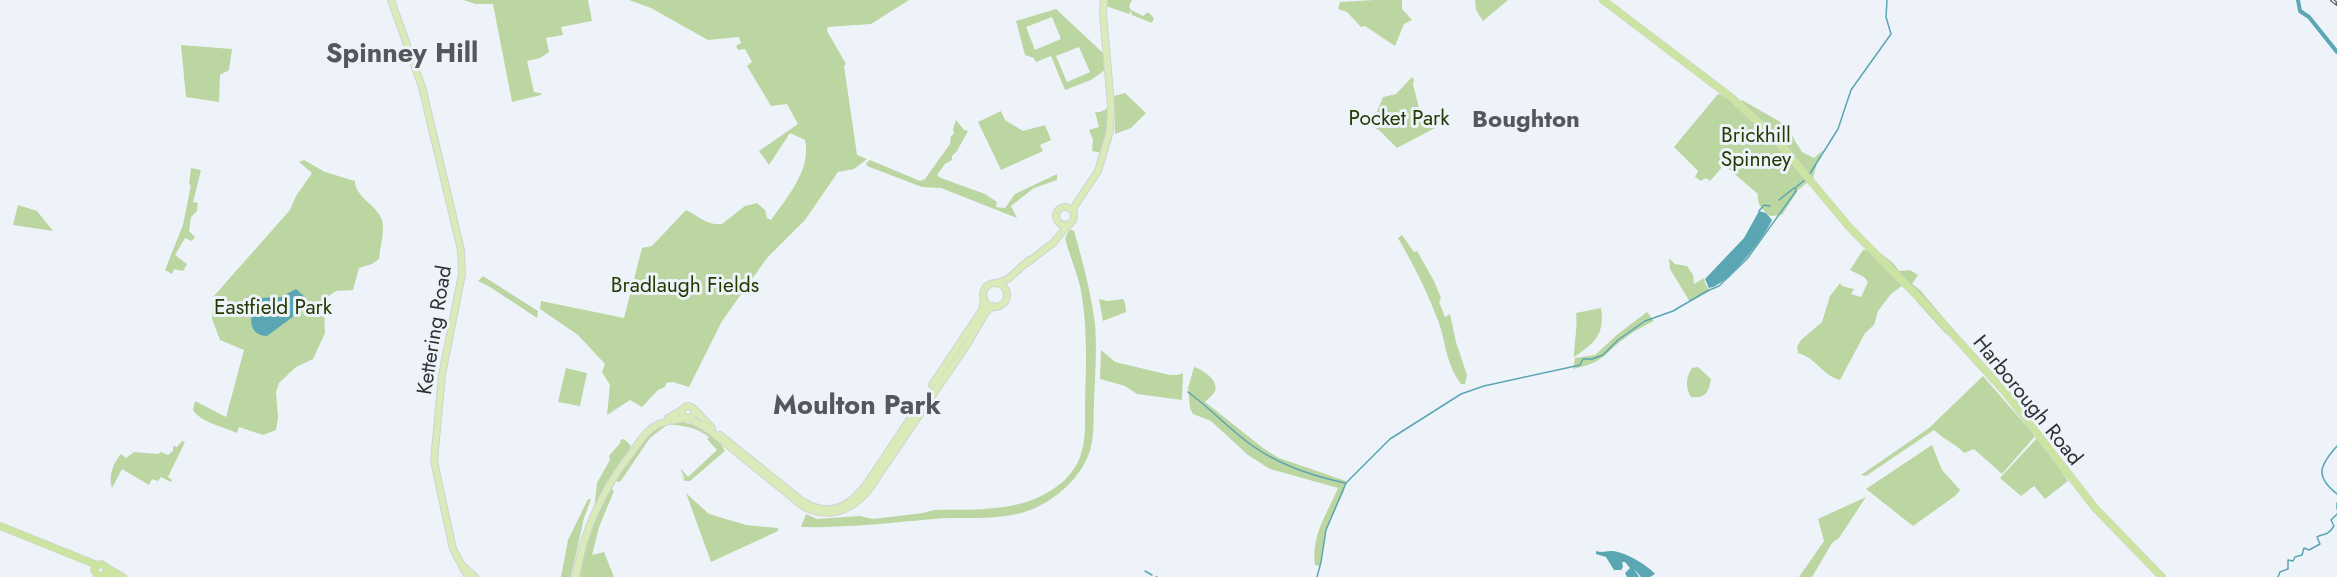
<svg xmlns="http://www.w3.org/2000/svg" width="2337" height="577" font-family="Jost,sans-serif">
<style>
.green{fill:#bbd6a1;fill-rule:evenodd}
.water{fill:#5aa6b3}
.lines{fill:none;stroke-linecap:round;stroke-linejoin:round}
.stream{stroke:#5aa6b3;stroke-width:1.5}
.river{stroke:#5aa6b3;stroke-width:4}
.primary-casing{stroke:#d1d2d2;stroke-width:8}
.trunk-casing{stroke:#d1d2d2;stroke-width:8}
.primary{stroke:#d9ebb9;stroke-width:6}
.trunk{stroke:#cce4a2;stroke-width:7}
.rail-casing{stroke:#626568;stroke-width:4}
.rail{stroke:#eef3fa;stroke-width:1.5;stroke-dasharray:4.5;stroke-linecap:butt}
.labels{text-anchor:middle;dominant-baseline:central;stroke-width:6;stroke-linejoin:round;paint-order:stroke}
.park-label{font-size:21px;fill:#233a00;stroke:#eef3fa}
.street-label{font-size:21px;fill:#2f3133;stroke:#eef3fa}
.quarter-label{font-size:24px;font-weight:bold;fill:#53585d;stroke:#eef3fa}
.district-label{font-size:27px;font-weight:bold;fill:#53585d;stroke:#eef3fa}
</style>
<rect width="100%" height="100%" fill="#eef3fa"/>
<g class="green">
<polygon points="463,0 588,0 592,21 561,27 563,35 546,38 549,52 540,58 527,61 534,92 541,93 541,95 512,102 493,4 476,4"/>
<path d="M629,0H909L871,24L828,27L827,31L846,64L844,66L857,155L867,159L854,169L838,172L805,220L767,258L722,321L689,387L673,382L666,383L665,387L658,390L642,407L630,400L607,415L610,385L602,372L605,364L578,335L540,309L541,301L624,318L642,248L652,246L686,210C699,216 707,226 722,224L745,206L757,203L765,210L767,218L771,220C786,199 812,169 805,140L790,133L769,165L759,151L798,124L787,104L771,106L747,66L752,62L745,49L738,50L736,46L741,43L739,37L708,40L651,8Z"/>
<polygon points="1107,0 1132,0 1129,6 1131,10 1143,16 1148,12 1154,18 1152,23 1132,15 1131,11 1129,14 1106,6"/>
<polygon points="1374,0 1402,0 1402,9 1412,20 1404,24 1395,46 1365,26 1361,27 1347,12 1338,9 1340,2"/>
<polygon points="1475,0 1508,0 1483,21 1476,10"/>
<path d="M1056,9L1103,53L1105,70L1091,80L1065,90L1051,56L1036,62L1034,58L1025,55L1016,21ZM1052,17L1061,39L1035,50L1026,27ZM1079,47L1090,72L1067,82L1056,56Z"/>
<polygon points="181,45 232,49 229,70 220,75 219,102 186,97"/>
<polygon points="1412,77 1414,80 1413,84 1419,108 1437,127 1397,148 1379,130 1371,126 1383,97 1396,94"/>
<polygon points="1125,93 1146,113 1131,128 1115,134 1114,96"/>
<path d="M1718,94L1741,102L1742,100L1789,127L1795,141L1802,152L1814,158L1823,150L1817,163L1813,178L1798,190L1782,215L1770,216C1763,210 1756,204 1758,194L1724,165L1710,181L1706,178L1701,181L1695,177L1698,171L1674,147Z"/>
<polygon points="1108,108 1107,129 1102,153 1092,151 1093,140 1089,130 1099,127 1095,112 1100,112"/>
<polygon points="1001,111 1005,120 1023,131 1045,125 1051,140 1040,145 1043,151 1001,170 978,122"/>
<polygon points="956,120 964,130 968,131 957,151 952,156 952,160 945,164 937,175 941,178 985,194 997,202 996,207 1005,208 1015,194 1057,174 1057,180 1034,188 1011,206 1017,218 941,188 922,187 867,166 866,163 870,160 920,181 925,179 950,144 951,136 954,134 953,129"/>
<path d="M304,160L325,172L355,181C355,197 377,205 382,220C385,231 380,247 379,259L372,264L359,268L353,290L336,291L329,296L324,310L325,333L313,359L296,367L279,383L276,392L278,417L276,430L263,435L239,427L237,433C224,427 200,422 193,410L195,401L226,417L244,350L220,340L212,319L213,297L290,210L296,196L312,173L299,162Z"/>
<polygon points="191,168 201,170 193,202 198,203 197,211 191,217 189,231 195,237 192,241 185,238 175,255 187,264 183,271 174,269 172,274 165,270 183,225 191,185 189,184"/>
<polygon points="18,205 37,211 53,231 13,225"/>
<path d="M1070,229L1074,231C1083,262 1091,293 1095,324C1097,347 1095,379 1094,402C1093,420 1095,440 1088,456C1078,480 1056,499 1033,509C1001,522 966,516 933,519C889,523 846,528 801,527L806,514L817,519L860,516L873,519L923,513L934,510C974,509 1018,513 1053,489C1066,481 1077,468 1081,454C1086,439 1085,420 1085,404C1086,364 1088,325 1080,286C1076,270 1069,254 1065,238Z"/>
<path d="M1402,235L1414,252L1417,251L1434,281L1441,298L1439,302L1445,317L1450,314L1456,342L1467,375L1465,384H1461C1444,360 1447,343 1437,318C1427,291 1413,264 1398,238Z"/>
<path d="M1875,249L1893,263L1899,271L1910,270L1918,275L1912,284L1920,290L1953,329L1946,334L1916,301L1915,294L1906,283L1891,294L1878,311L1874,325L1865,333L1840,380C1823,376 1815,357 1798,353L1797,347L1801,340L1822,322L1830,296L1840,283L1842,286L1854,289L1851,294L1861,297L1868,282L1864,277L1850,270L1863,250Z"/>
<polygon points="1669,258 1675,264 1687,266 1693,275 1694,284 1704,278 1705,283 1710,291 1690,302 1670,269"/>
<polygon points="483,276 538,311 537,318 490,287 478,281"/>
<polygon points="1099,299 1108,301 1123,299 1125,303 1126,312 1103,321"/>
<path d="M1601,308C1605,334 1595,343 1574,357C1574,341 1578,328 1576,313Z"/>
<path d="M1647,312L1654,321C1644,326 1634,331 1625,338C1602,355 1605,362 1573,369L1575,358L1595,355L1618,334Z"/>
<polygon points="1101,350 1115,362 1170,375 1178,375 1183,373 1182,400 1137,394 1125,386 1100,379"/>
<path d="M1194,367C1203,370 1219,380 1215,391C1213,395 1208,399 1205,402L1263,448L1279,458L1346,481L1344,491L1326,530L1320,566L1315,565C1311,535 1327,514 1338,488L1270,469L1248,455L1211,421L1193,414L1190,408L1188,388Z"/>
<path d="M1698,367L1711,379C1709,391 1706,399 1691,397C1685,388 1686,376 1692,368Z"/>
<polygon points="566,368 587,373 580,406 558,402"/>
<path d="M1983,376L2035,436L2002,474L1974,449L1964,453C1955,443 1944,440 1934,430L1866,476L1861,475L1929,428Z"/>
<path d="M678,421C698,424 711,434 726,446V448L723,445L722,446L725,451L690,481H685L680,474L685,479L680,468L688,477L717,450L707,439L709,437C696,427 683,426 668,424L650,438L620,482L615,481C634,453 643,428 678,421Z"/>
<polygon points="2038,437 2068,481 2045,499 2034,486 2021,496 2000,478"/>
<polygon points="624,439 631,446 594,511 597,483 610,460 609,456 621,442 620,440"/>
<path d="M182,441L185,442L168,477L172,480L171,482L161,477L158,481L152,479L149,485L122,469L112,488C108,477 113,463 121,454L126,458L134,452L158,454L161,452L168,455L173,451V446L177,447Z"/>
<polygon points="1932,445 1942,470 1960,490 1955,496 1913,526 1866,489"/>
<polygon points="610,488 614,491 599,527 592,555 604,552 614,577 579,577 591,525"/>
<polygon points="686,493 709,514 746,525 778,528 778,531 711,562"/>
<polygon points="1866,497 1839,538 1832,543 1812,577 1799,577 1824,541 1818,519"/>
<polygon points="588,499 591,499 584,518 571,577 561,577 568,540"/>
</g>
<g class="water">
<path d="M1759,211L1766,213L1772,220C1765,237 1727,286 1709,288L1705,279L1744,238Z"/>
<path d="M296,289L306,298V307L267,336C246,336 250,312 256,298L281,297Z"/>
<path d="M1596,551C1603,553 1605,551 1611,551C1622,550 1649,566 1655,574L1650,577H1641L1634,569L1639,577H1627L1625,573L1630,568L1625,562H1622L1623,567L1621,570H1614L1606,557L1596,554Z"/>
</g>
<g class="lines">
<g class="stream">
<polyline points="1809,175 1838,129 1851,90 1891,34 1886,17 1887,0"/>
<polyline points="1779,200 1794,188"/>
<polyline points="1759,211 1764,205 1770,206"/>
<path d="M1188,392C1210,408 1228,428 1250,444C1277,464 1312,476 1345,483"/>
<path d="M2337,446C2320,465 2314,476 2337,494"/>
<polyline points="2337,503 2337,509"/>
<polyline points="1145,571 1152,575"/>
<polyline points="1156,577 1157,577"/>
<polyline points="1317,577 1321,562 1326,530 1346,483 1390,439 1461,394 1484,386 1580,365 1583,359 1592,359 1603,355 1618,340 1645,321 1673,311 1707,291 1719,286 1747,259 1796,191 1795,188 1806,179"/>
<path d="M2278,577L2280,572L2288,569V560L2293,561L2295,557L2302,555L2304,548L2309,550L2320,544L2317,537C2323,533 2327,537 2334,526L2331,520L2337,514"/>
</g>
<polyline class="river" points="2298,0 2300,11 2309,17 2337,52"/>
<defs>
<g id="primary">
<polyline points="391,0 422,87 461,250 462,274 442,375 434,461 453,549 468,577"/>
<circle cx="1065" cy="216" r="9"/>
<polyline points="1073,211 1076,204 1098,171 1110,131 1111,105 1103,14 1104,0"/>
<polyline points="1027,263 1053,243 1068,225"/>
<polyline points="997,283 1008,279 1029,260"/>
<circle cx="995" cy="295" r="12"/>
<polyline points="932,385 982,310 984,299"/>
<circle cx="688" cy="412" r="6"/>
<polyline points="694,409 712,428"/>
<polyline points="668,418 682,410"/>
<path d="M689,418L709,430L804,507C830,520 853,510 870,488L968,343L986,312L993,306"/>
<path d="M720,435L802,501C842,526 863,490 882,461C893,445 903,429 914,413"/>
<polyline points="464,567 475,577"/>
<path d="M576,577C583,531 603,489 632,452C638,444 644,434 652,428C663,420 675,420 688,418"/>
</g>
<g id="trunk">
<polyline points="1603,0 1732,98 1774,137 1850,228 1928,307 2005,392 2095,508 2162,577"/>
<polyline points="0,526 97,565"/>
<polyline points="107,568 123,577"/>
<polyline points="104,575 107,572 106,567 102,564 97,565 94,570 97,575 114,577"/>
</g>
</defs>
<use href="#primary" class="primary-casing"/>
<use href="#trunk" class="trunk-casing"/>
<use href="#primary" class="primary"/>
<use href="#trunk" class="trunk"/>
<defs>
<polyline id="rail" points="2332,0 2337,4"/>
</defs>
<use href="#rail" class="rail-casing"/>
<use href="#rail" class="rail"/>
</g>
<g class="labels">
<g class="park-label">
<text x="1399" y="118">Pocket Park</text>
<text x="1756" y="135">Brickhill<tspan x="1756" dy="24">Spinney</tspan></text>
<text x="685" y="285">Bradlaugh Fields</text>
<text x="273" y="307">Eastfield Park</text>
</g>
<g class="street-label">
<text transform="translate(434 330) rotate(-81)">Kettering Road</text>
<text transform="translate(2028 400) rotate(51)">Harborough Road</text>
</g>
<g class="quarter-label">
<text x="1526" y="118">Boughton</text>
</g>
<g class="district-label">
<text x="402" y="52">Spinney Hill</text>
<text x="857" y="404">Moulton Park</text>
</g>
</g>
</svg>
